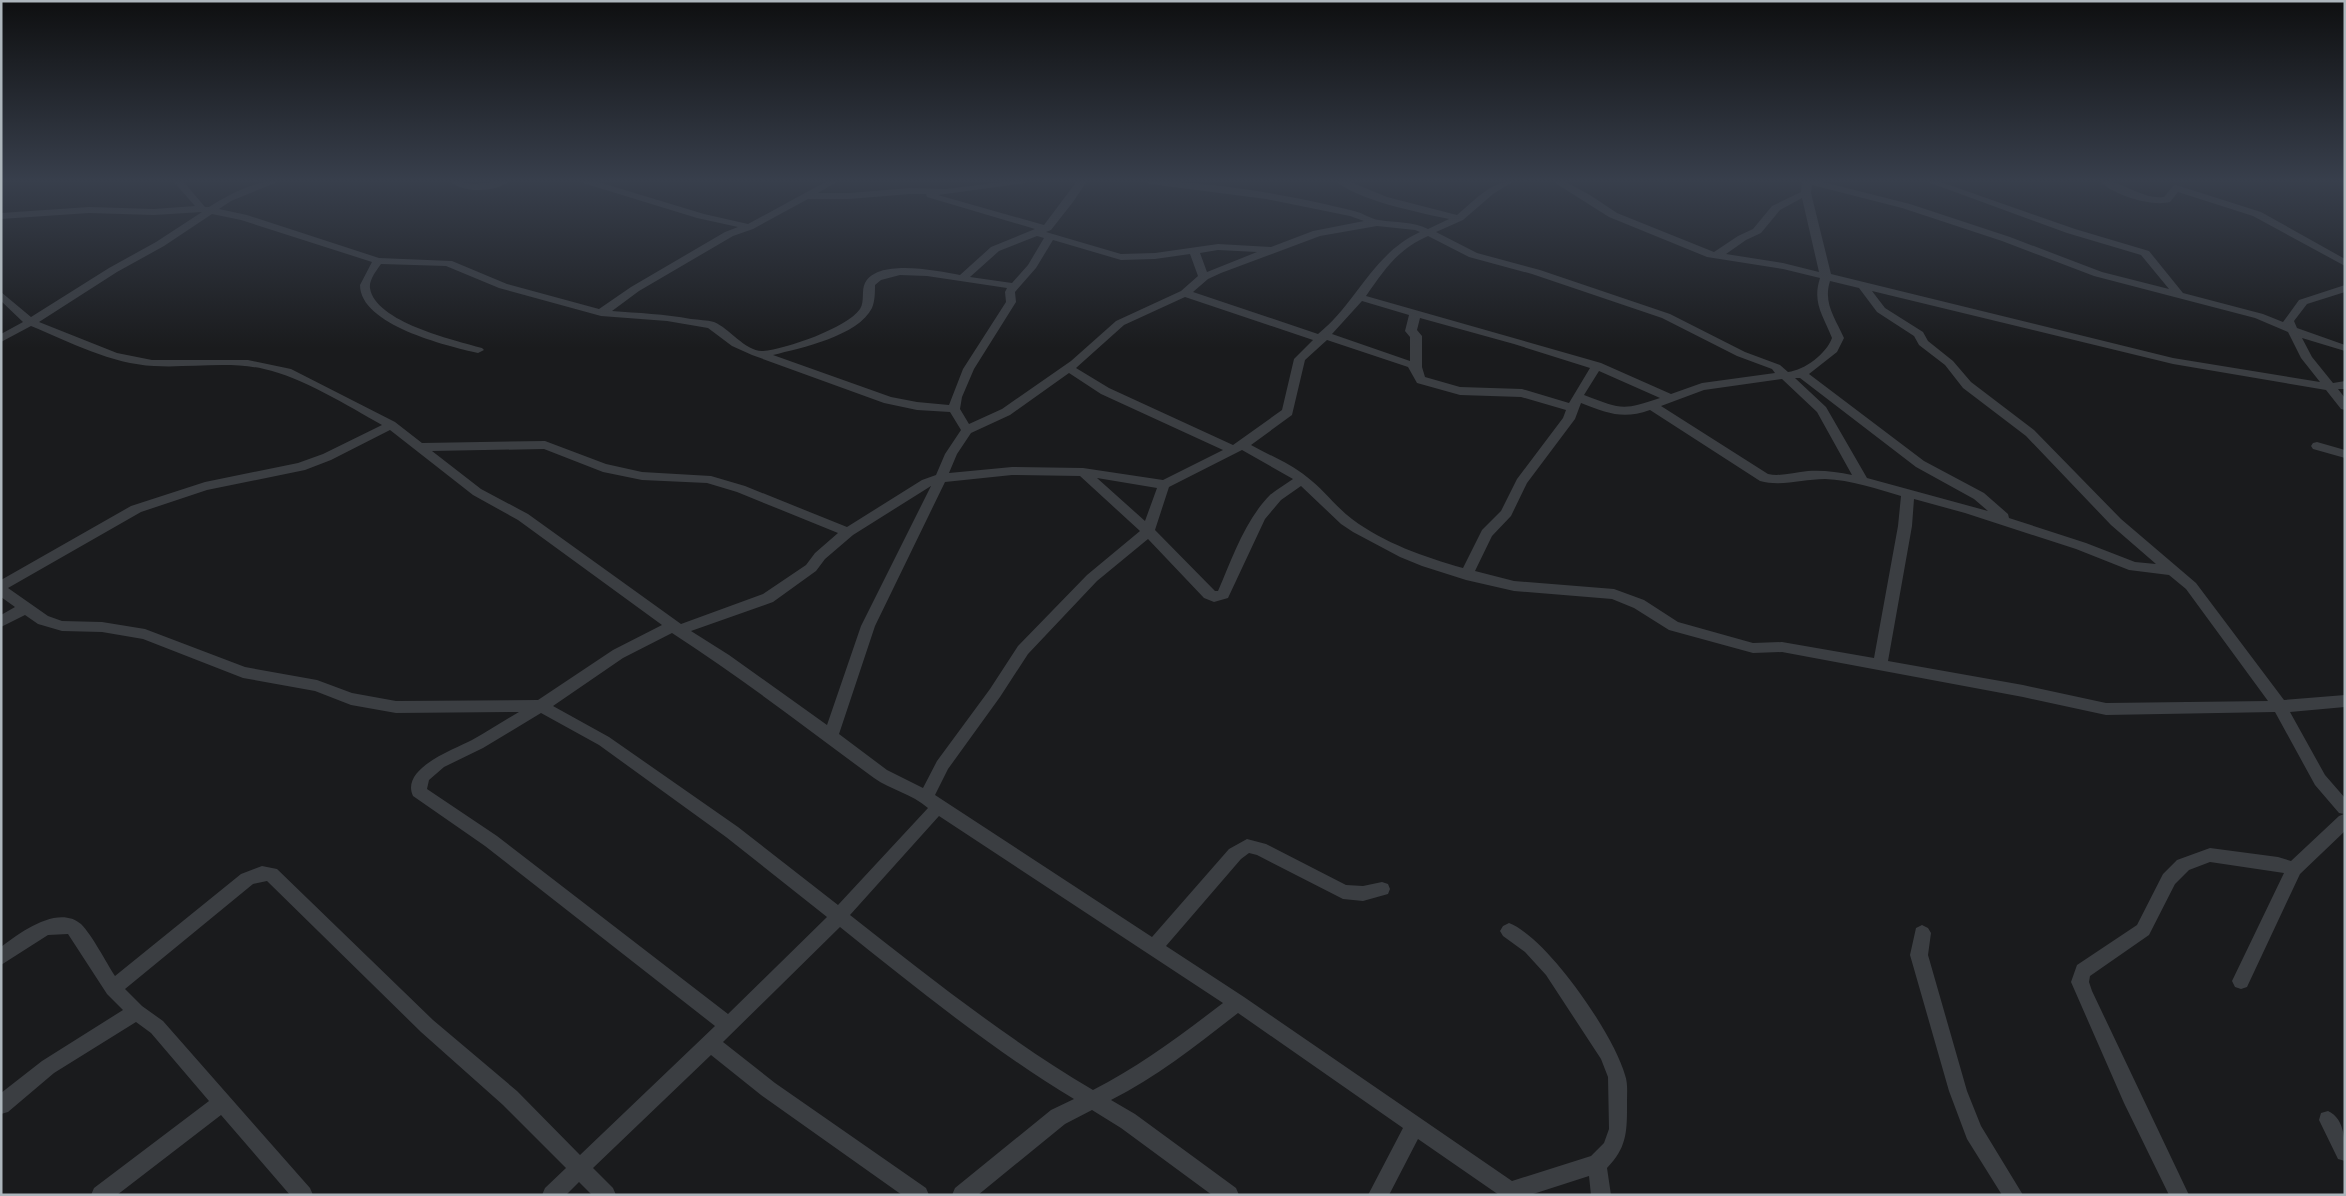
<svg xmlns="http://www.w3.org/2000/svg" width="2346" height="1196" font-family="'DejaVu Sans',sans-serif">
<style>
.lines{fill:none;stroke-linecap:round;stroke-linejoin:round}
.street{fill:#3b3e42;fill-rule:evenodd}
</style>
<rect width="100%" height="100%" fill="#1a1b1d"/>
<g class="lines">
<g class="street">
<path d="M173,181H183L205,207H209C228,195 253,181 277,181L275,183L231,201L219,209L247,215L379,258L452,261L507,284L599,309L631,287L725,232L738,227L697,218L583,183L581,181H595L704,214L748,224L827,181H838L818,193H849L910,188L946,189L1010,181H1027L1025,183L938,195L1044,225L1077,181H1087L1073,202L1051,230L1046,232L1121,254L1155,253L1218,244L1271,247L1313,231L1364,221L1350,216L1266,199L1150,184L1145,181C1211,181 1290,195 1354,211C1363,213 1371,219 1379,220C1396,223 1413,221 1428,229L1449,219C1421,213 1356,200 1336,181H1348L1387,197L1457,215C1474,201 1491,181 1514,181L1493,194L1463,220L1436,232L1477,253L1540,270L1670,314L1745,352L1780,365L1788,372C1805,370 1826,354 1832,338C1823,315 1812,303 1820,278L1783,269L1707,257L1609,217L1552,181H1564L1590,195L1617,213L1714,252L1738,236L1753,229L1772,206L1801,192L1802,181H1819L1910,204L2010,237L2102,272L2169,289L2141,255L2067,233L1925,181H1938L2075,229L2149,251L2183,293L2263,314L2283,322L2299,300L2345,285V292L2307,304L2294,321L2297,328L2345,345V351L2302,338L2312,357L2333,383L2345,381V389H2338L2345,398V410L2341,409L2326,390L2173,364L1872,291L1885,308L1923,332L1928,341L1953,361L1971,382L2034,430L2121,519L2196,583L2284,700L2345,695V707L2290,712L2325,775L2345,798V831L2300,874L2247,987L2241,989L2235,987L2232,981L2284,873L2210,862L2189,870L2175,884L2149,935L2090,976L2089,982L2092,991L2189,1195H2169L2124,1103L2071,982L2077,965L2137,925L2163,874L2177,860L2210,848L2278,857L2291,861L2339,816L2344,814L2339,813L2315,785L2275,712L2106,715L2023,697L1782,652L1753,653L1669,630L1634,608L1612,599L1514,591L1466,580L1422,566L1400,557L1353,532L1341,524L1301,486L1281,500L1265,519L1228,598L1214,602L1204,598L1148,539L1097,581L1028,654L1000,697L948,769L935,795L1152,937L1229,849L1247,839L1266,844L1346,885L1363,886L1382,882L1388,884L1390,889L1388,894L1363,901L1343,899L1257,855L1249,853L1241,859L1166,946L1244,997L1512,1181L1591,1156L1604,1143L1609,1129L1608,1077L1601,1059L1546,975L1525,952L1503,936L1500,931L1503,926L1509,923C1548,938 1614,1035 1625,1075C1628,1083 1627,1093 1627,1101C1627,1129 1628,1147 1607,1168L1611,1195H1591L1589,1176L1530,1195H1499L1418,1139L1389,1195H1368L1403,1128L1238,1013C1197,1045 1157,1077 1111,1100L1135,1114L1236,1188L1239,1195H1212L1121,1128L1092,1110L1065,1124L978,1195H952L955,1188L1051,1110L1074,1099C991,1049 915,987 840,927L723,1042L775,1083L926,1188L929,1195H902L761,1095L711,1055L593,1168L613,1188L616,1195H592L579,1182L566,1195H542L545,1188L566,1168L503,1105L421,1032L267,881L253,884L125,989L142,1006L163,1021L310,1188L313,1195H290L221,1115L117,1195H91L94,1188L209,1101L151,1033L136,1022L54,1073L8,1112L1,1114V1093L42,1061L123,1010L107,994L68,934L48,935L1,965V947C19,933 58,904 81,924C92,935 106,962 115,976L241,874L262,866L277,869L433,1020L517,1091L580,1155L715,1026L485,846L413,796C400,768 455,749 472,740C488,731 503,721 519,712L396,713L351,705L315,691L243,678L143,639L102,632L62,631L38,624L25,615L1,627V615L15,607L1,597V580L131,506L205,482L298,463L323,454L382,425C348,406 302,377 264,369C229,361 190,368 154,366C111,364 70,342 31,326L1,342V334L23,322L1,301V292L31,317L109,268L156,242L202,212L154,215L89,213L1,219V213L89,207L154,209L195,206ZM1812,185L1902,208L2002,241L2094,276L2255,318L2288,332L2301,358L2320,382L2173,358L1831,274L1811,193ZM910,194H926L927,197L1035,229L991,247L960,275C938,271 878,258 865,283C861,291 865,301 860,309C847,328 786,349 763,351C746,352 729,328 714,322C707,320 699,320 691,319C665,314 638,313 612,311L639,291L733,236L753,229L808,199H849ZM1802,198L1819,272L1783,263L1726,254L1746,240L1761,233L1780,210ZM212,214L241,220L372,262L360,285C360,325 447,346 478,353L484,350L482,348C454,340 375,322 370,288C369,280 376,271 381,264L446,266L499,288L601,316L667,321L708,328L732,346L752,355L884,403L917,410L950,412L961,430L945,454L936,475L922,480L847,527L745,486L711,476L642,472L606,464L545,441L422,443L395,422L291,369L248,360H152L117,353L39,322L117,272L164,246ZM1377,226L1415,230L1420,232C1372,254 1357,303 1318,334L1193,292L1208,279L1221,273L1320,236ZM1037,236L1044,238L1028,265L1012,283L970,277L999,251ZM1428,236L1469,257L1532,274L1662,318L1737,356L1772,369L1775,373L1702,383L1671,394L1601,363L1366,296C1385,269 1397,250 1428,236ZM1053,240L1121,260L1155,259L1190,254L1198,276L1181,291L1116,321L1071,361L1002,409L969,424L960,409L962,397L974,369L1016,302L1015,292L1036,268ZM1218,250L1257,252L1207,272L1200,253ZM900,275L927,276L1007,288L1005,292L1006,302L963,369L949,405L917,402L891,397L773,355C801,348 858,336 872,308C875,301 875,292 875,285L881,280ZM1830,281L1859,288L1877,312L1914,336L1919,345L1945,365L1963,388L2026,436L2111,525L2156,564L2135,562L2086,543L2009,518L2008,514L1984,493L1924,461L1809,374L1837,352L1844,338C1835,318 1823,303 1830,281ZM1185,297L1313,340L1294,359L1282,410L1233,445L1109,388L1076,368L1124,325ZM1362,301L1409,315L1405,331L1410,337V361L1332,334ZM1420,318L1514,344L1590,368L1569,403L1522,389L1460,387L1425,377L1422,367V336L1417,330ZM1327,340L1408,367L1417,383L1460,395L1521,397L1566,410L1563,418L1517,479L1501,511L1482,530L1463,568C1424,557 1384,543 1352,519C1335,506 1323,489 1307,477C1291,464 1269,455 1251,445L1292,415L1305,360ZM1599,371L1660,398C1622,411 1621,409 1584,395ZM1069,373L1101,394L1223,450L1163,480L1083,468L1012,467L949,473L957,454L971,433L1010,415ZM1795,378H1800L1916,467L1974,499L1988,511L1867,478L1826,407ZM1782,379L1817,412L1852,475C1838,472 1823,470 1808,471C1794,472 1781,477 1768,474L1661,406L1704,390ZM1581,403C1608,413 1622,420 1650,410L1760,481C1781,487 1803,479 1825,479C1851,480 1877,489 1901,496L1898,526L1874,658L1782,642L1753,643L1678,622L1644,600L1614,589L1514,581L1475,571L1492,536L1511,516L1527,483L1575,419ZM390,430L473,495L518,520L662,625L613,650L538,700L396,701L352,693L317,680L245,667L145,629L102,622L62,621L48,616L8,588L141,512L207,490L305,470L331,460ZM544,449L603,472L642,480L707,483L737,492L838,533L815,553L806,565L763,594L681,624L528,514L481,489L432,451ZM1242,450L1293,479C1286,484 1277,489 1270,495C1245,520 1232,559 1218,591H1215L1155,530L1169,487ZM1012,475L1080,476L1140,531L1087,575L1018,646L990,689L937,761L923,788L887,770L839,734L875,626L945,482ZM1097,478L1157,488L1145,521ZM931,486L861,626L827,725L729,655L691,631L773,602L816,571L825,559L853,535ZM1914,499L1965,513L2076,549L2129,570L2169,575L2186,589L2268,701L2106,703L2023,685L1888,661L1912,526ZM672,633C742,678 807,729 874,778C891,790 912,794 928,808L838,905L738,827L609,737L553,706L623,658ZM541,713L599,745L726,837L827,917L728,1014L497,836L427,789L429,780L444,767L483,748ZM939,816L1223,1003C1181,1035 1140,1066 1093,1090C1007,1039 929,977 850,915Z"/>
<path d="M450,181C459,180 465,184 474,184C486,184 498,180 510,181C497,192 462,194 450,181Z"/>
<path d="M2099,181C2122,179 2140,200 2164,197L2173,186L2176,185L2261,212L2345,259V266L2253,216L2178,192L2170,202C2151,207 2114,195 2099,181Z"/>
<polygon points="2317,442 2345,450 2345,458 2313,449 2311,446 2313,443"/>
<polygon points="1922,925 1928,928 1931,933 1928,955 1967,1091 1981,1126 2023,1195 2002,1195 1967,1139 1949,1091 1910,955 1916,928"/>
<path d="M2328,1111C2346,1119 2345,1144 2345,1161L2338,1159L2319,1120L2321,1113Z"/>
</g>
</g>
<linearGradient id="sky" x2="0" y2="1"><stop stop-color="#0e0f10"/><stop offset="0.52" stop-color="#383f4c"/><stop offset="1" stop-color="#383f4c" stop-opacity="0"/></linearGradient>
<rect width="2346" height="348" fill="url(#sky)"/>
<rect width="2346" height="1196" fill="none" stroke="#adb6bc" stroke-width="5"/>
</svg>
